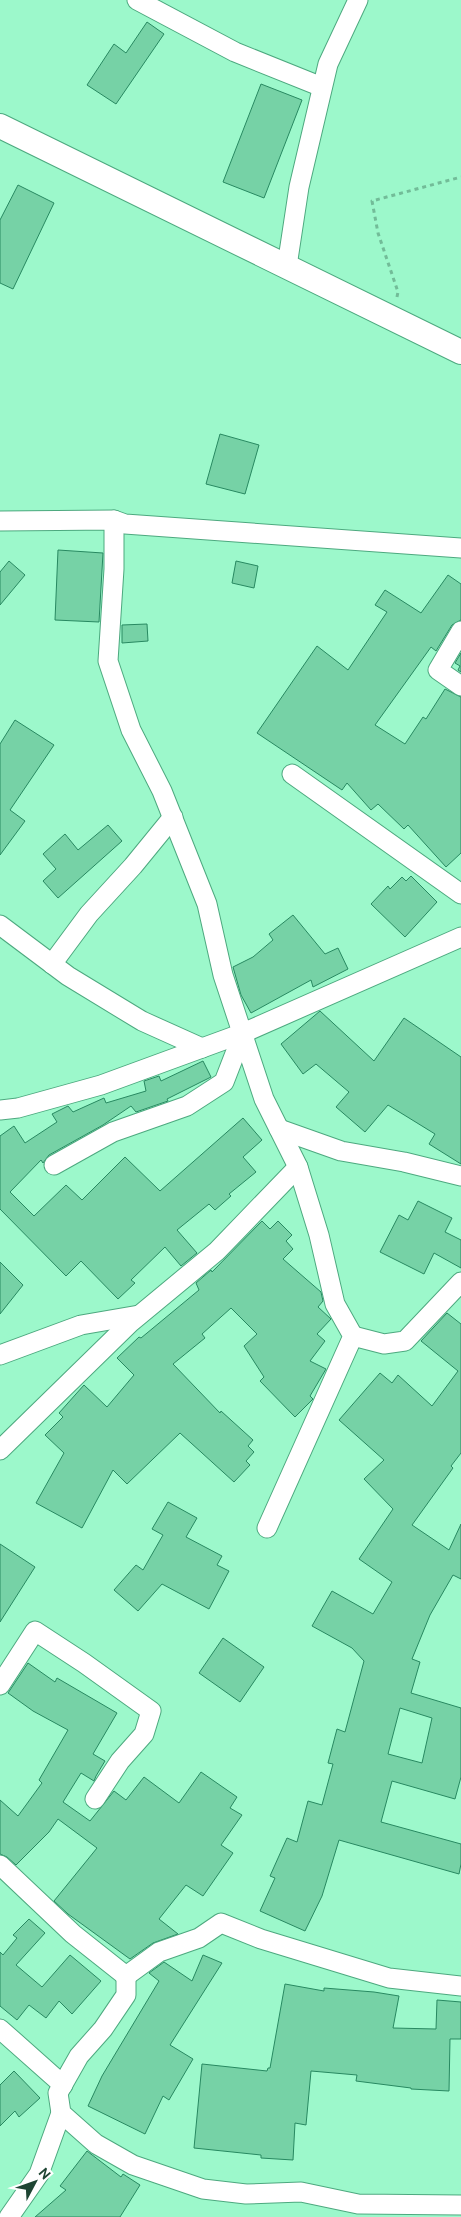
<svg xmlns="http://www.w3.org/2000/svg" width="461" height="2217" font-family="Cabin,sans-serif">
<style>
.building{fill:#76d2a6;stroke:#288961;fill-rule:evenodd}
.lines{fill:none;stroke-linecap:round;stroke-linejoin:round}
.minor-casing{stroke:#4da97f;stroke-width:21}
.tertiary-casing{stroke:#4da97f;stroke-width:26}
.path{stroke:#72bc98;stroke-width:3;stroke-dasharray:4 4;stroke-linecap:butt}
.minor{stroke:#fff;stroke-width:19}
.tertiary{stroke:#fff;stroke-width:24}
</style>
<rect width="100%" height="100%" fill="#9cf8cb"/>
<g class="building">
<polygon points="147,22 164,34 116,104 87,85 114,44 126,53"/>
<polygon points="261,84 302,100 264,198 223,182"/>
<polygon points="18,185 54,203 13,289 0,283 0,220"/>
<polygon points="220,434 259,445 245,494 206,484"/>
<polygon points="58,550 103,553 99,622 55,620"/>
<polygon points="9,561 25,575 0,605 0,572"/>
<polygon points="236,561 258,566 254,588 232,583"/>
<polygon points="448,575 461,584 461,620 452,625 436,651 431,647 375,725 405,744 423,717 426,719 445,689 461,697 461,853 446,867 408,825 404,829 378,804 371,810 347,783 342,790 257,733 317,646 348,670 387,612 375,605 385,590 421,613"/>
<polygon points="147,624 148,641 122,643 122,625"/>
<polygon points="461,653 461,672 458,670 460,666 455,663"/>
<polygon points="15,720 54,745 10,810 25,821 0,855 0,744"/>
<polygon points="108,825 122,841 58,898 43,881 56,869 43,854 65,834 78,850"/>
<polygon points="411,876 437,902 405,937 371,904 388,886 390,889 402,877 406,881"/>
<polygon points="293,915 325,954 338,948 348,969 313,987 311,980 251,1013 241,995 233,967 253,957 273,940 269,934"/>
<polygon points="320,1011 374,1061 404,1018 461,1057 461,1164 429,1144 435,1134 388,1105 365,1132 336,1107 349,1092 316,1064 303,1074 281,1044"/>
<polygon points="203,1061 211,1077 167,1099 168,1101 136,1112 131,1106 103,1125 49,1155 43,1163 41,1160 10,1192 34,1216 66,1185 82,1200 125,1157 160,1191 243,1118 262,1140 243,1157 256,1172 229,1194 231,1196 215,1210 209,1204 177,1230 197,1253 181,1266 165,1247 131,1280 135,1283 118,1299 81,1261 66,1276 0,1209 0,1136 14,1126 25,1143 57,1122 52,1114 68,1106 73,1112 104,1098 106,1103 146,1091 144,1081 159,1076 161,1081"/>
<polygon points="418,1201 452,1218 445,1232 461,1240 461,1268 434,1253 424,1274 380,1252 399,1215 408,1220"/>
<polygon points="262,1221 270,1229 278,1221 292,1235 286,1241 293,1249 283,1259 321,1292 323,1301 318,1307 331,1319 317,1334 325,1341 310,1361 326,1369 310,1396 313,1399 295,1417 260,1381 264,1377 244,1346 257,1334 231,1308 202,1334 205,1338 173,1364 220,1413 221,1411 253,1440 248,1446 254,1452 246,1461 250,1465 234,1482 180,1433 127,1484 113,1470 82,1528 36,1503 64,1453 45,1435 63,1417 59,1413 84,1385 107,1407 134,1375 117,1358 139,1337 141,1338 199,1290 196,1283 211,1270 212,1272"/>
<polygon points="0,1262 23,1285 0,1314"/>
<path d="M447,1313L461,1324V1453L451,1466L453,1468L412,1525L449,1550L461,1524V1579L453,1575L430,1615L412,1659L420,1662L411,1693L461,1708V1777L455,1799L392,1781L381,1822L461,1844V1864L459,1874L339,1840L322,1896L305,1931L260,1911L275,1878L270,1876L287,1838L297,1842L308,1801L322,1805L333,1764L328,1763L337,1729L345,1732L364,1661L352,1648L312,1626L332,1591L373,1614L392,1582L359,1559L393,1509L364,1479L384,1460L339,1420L380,1373L392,1383L398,1375L432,1406L458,1371L421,1341ZM400,1708L432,1718L422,1763L388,1754Z"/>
<polygon points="168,1502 197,1518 186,1537 222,1556 217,1565 229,1571 209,1609 162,1584 138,1611 114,1590 136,1565 143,1570 163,1535 152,1529"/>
<polygon points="0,1544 35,1567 0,1622"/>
<polygon points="223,1638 264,1667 240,1702 199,1673"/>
<polygon points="28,1663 55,1682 57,1678 117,1713 93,1754 105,1761 96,1776 94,1781 81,1773 63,1802 90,1821 114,1791 126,1800 144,1777 179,1803 201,1772 237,1797 230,1808 242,1815 221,1845 233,1853 203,1896 186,1885 159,1919 178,1934 153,1943 130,1959 68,1914 54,1901 97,1848 58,1819 49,1832 16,1865 7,1857 0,1854 0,1800 18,1816 42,1783 39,1780 68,1730 33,1711 8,1693"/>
<polygon points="29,1919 45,1933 16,1965 42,1987 70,1955 101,1981 72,2014 59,2001 46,2018 29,2005 17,2020 0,2006 0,1952 3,1955 17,1938 13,1935"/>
<polygon points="203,1955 222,1963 170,2045 193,2059 169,2100 163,2096 145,2134 88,2106 102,2076 159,1981 149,1973 164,1962 192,1981"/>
<polygon points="285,1984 324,1991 324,1988 374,1992 399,1996 393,2028 436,2029 437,2000 461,2002 461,2039 450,2039 449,2091 411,2089 411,2088 356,2081 357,2075 311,2071 306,2125 295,2123 293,2160 261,2158 261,2155 194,2148 202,2064 267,2071 268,2068 270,2068"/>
<polygon points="14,2071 40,2098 19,2117 15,2111 0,2126 0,2085"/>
<polygon points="87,2151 121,2177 123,2174 140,2185 120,2217 35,2217 66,2190 60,2186"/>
</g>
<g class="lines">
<defs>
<g id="minor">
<polyline points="137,0 235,52 322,87"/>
<polyline points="287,266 299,187 328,64 358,0"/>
<polyline points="114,520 114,569 108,661 131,730 162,791 207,904 223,975 264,1099 298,1167 319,1235 335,1304 353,1336 267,1528"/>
<polyline points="0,521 114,520 125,524 461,548"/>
<polyline points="461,631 438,670 461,686"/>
<polyline points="292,774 461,894"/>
<polyline points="0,925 68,976 142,1021 202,1048"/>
<polyline points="52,964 89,914 133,866 173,817"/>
<polyline points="0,1110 18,1108 101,1085 243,1033 461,937"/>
<polyline points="279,1129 341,1151 404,1162 461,1176"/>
<polyline points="54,1165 113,1132 187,1106 224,1082 243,1033"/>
<polyline points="353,1336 384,1344 405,1341 461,1282"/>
<polyline points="0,1355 81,1325 139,1315"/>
<polyline points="0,1450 130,1323 217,1251 298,1167"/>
<polyline points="0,1685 35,1631 84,1663 151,1711 144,1734 120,1761 95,1799"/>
<polyline points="0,1865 73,1934 126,1976 159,1952 199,1938 221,1923 261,1939 389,1978 461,1986"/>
<polyline points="126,1976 126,1995 103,2029 79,2056 58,2093 61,2113 96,2144 133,2165 203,2189 246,2194 301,2192 358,2204 461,2205"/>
<polyline points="0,2029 63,2085"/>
<polyline points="9,2217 39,2174 61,2113"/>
</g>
<polyline id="tertiary" points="0,126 461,352"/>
</defs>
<use href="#minor" class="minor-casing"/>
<use href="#tertiary" class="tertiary-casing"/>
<polyline class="path" points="397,297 398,292 378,233 372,201 461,177"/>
<use href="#minor" class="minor"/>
<use href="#tertiary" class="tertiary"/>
</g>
<g transform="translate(35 2182) rotate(49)" stroke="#ffffff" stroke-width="4" paint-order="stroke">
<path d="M0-4L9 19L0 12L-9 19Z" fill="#1e4533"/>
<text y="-8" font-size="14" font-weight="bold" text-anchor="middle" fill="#1e4533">N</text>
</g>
</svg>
